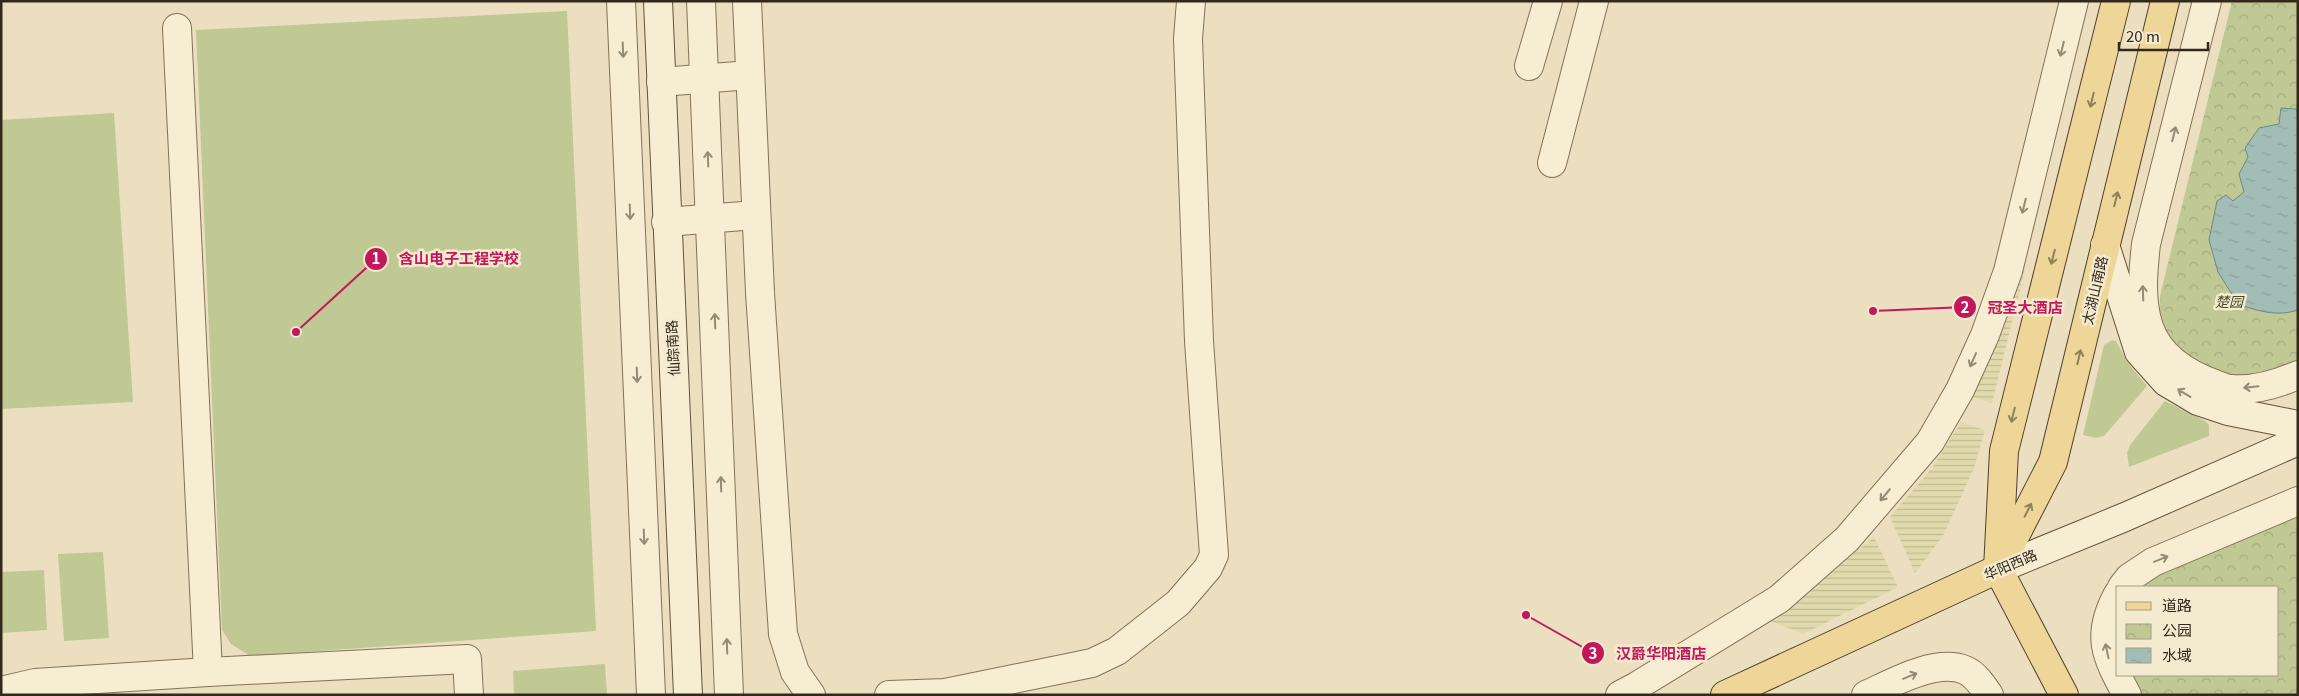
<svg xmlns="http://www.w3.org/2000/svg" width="2299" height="696" font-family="Georgia,'Noto Sans SC',serif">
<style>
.farmland{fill:url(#farmland-rules)}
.green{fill:#c0c894}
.park{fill:url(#park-crowns)}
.water{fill:url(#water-ripples);stroke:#6a8a83}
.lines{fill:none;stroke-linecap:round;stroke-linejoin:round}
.minor-casing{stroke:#837159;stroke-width:30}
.secondary-casing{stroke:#64523c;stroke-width:30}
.primary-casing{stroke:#503f2d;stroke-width:30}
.minor{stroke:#f6edd2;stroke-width:28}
.secondary{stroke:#f6edd2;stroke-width:28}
.primary{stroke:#edd698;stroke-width:28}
.oneway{stroke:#948a77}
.oneway2{stroke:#907f5a}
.labels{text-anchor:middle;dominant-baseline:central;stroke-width:5;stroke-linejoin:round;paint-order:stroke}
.street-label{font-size:14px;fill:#33281c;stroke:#f3eacf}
.park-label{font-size:14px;font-style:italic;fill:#424e24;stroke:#f3eacf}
.leader{fill:none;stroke:#c2185b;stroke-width:2}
.callout-dot{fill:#c2185b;stroke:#f3eacf;stroke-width:2}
.mark-label{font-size:15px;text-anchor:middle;font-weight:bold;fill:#fff}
.callout-label{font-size:15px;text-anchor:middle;font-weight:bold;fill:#c2185b;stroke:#f3eacf;stroke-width:5;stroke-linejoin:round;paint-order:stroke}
</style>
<defs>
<pattern id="farmland-rules" width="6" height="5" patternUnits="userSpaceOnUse" patternTransform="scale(1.25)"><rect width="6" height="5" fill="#e0daad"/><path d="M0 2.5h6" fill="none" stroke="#c1bb94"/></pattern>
<pattern id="park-crowns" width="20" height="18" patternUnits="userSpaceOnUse" patternTransform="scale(1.25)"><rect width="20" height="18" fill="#c0c894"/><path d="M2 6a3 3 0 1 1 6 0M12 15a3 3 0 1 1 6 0" fill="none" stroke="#a5ac7f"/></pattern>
<pattern id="water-ripples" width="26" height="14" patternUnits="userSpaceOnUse" patternTransform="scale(1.25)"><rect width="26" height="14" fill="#a2bdb6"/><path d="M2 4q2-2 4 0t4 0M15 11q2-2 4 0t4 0" fill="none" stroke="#8ca29c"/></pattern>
</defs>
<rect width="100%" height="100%" fill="#ebdfc0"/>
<g class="farmland">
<polygon points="2023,266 2025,269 1992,403 1970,396"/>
<polygon points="1961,422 1985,430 1974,468 1943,536 1915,573 1890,517 1932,468"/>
<polygon points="1874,537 1898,587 1803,634 1771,621"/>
</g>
<g class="green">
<polygon points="567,11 596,631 250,656 231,644 222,630 196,30"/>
<polygon points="114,113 133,402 1,409 1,120"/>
<polygon points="2112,340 2116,341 2128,363 2147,386 2104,436 2096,438 2083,435 2104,345"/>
<polygon points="2165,401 2205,421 2209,425 2209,436 2129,467 2127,453 2130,445"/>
<polygon points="103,552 109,638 64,641 58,554"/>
<polygon points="44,570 47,630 1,633 1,572"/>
<polygon points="605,664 607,695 514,695 513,671"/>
</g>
<g class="park">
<polygon points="2232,1 2298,1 2298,366 2233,380 2204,373 2173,347 2159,325 2160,296"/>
<polygon points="2298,517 2298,695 2142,695 2129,675 2278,675 2278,587 2141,587 2159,573"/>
</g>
<path class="water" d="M2281,108L2296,109L2298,114V310C2277,317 2258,311 2238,304L2218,272L2209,240L2217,201L2226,195L2233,201L2244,192L2239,174L2248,157L2245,148L2259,128L2279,124Z"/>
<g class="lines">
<defs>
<g id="minor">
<polyline points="621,1 651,695"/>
<polyline points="701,1 729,695"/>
<polyline points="747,1 760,293 783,634 795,672 811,695"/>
<path d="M2207,1L2146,244C2143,272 2140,300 2149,327C2159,357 2189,375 2217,385C2221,386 2226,389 2231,389C2254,391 2277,384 2298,375"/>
<polyline points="177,28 208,672"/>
<polyline points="1529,66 1548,1"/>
<polyline points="661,82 750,75"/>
<polyline points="1552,163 1594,1"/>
<polyline points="666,222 756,215"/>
<polyline points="2122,587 2129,578 2153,562 2298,501"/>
<path d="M2118,594C2095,636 2106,656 2127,695"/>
<polyline points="1,691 35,683 208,672 467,659 469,695"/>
<polyline points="889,695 945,693 1092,663 1117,651 1178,603 1208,568 1214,555 1199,341 1188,39 1191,1"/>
<polyline points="1620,695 1637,686 1779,599 1847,539 1930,442 1960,390 1985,335 2008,271 2074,1"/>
<path d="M1866,695C1892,683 1936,658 1965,670C1975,674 1983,686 1989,695"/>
</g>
<g id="secondary">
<polyline points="658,1 688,695"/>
<polyline points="2105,245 2139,352 2166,382 2198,401 2228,411 2298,425"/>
<polyline points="1998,569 2125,517 2298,441"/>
</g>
<g id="primary">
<polyline points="2002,561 2053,462 2165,1"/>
<polyline points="1725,695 1998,569"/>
<polyline points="2064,695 1998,569 2004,451 2116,1"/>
</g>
</defs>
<use href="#minor" class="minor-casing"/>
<use href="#secondary" class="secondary-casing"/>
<use href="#primary" class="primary-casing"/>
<use href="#minor" class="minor"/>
<use href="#secondary" class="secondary"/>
<use href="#primary" class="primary"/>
</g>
<defs><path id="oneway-shaft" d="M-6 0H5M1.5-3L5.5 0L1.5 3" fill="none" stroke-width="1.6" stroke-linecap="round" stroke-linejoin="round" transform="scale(1.25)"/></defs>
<g class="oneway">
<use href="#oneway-shaft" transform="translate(2062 49) rotate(104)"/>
<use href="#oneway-shaft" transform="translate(623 50) rotate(88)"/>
<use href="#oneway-shaft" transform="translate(2174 134) rotate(-76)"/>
<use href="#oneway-shaft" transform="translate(708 159) rotate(-92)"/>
<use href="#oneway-shaft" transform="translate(2024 206) rotate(104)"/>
<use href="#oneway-shaft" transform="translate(630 212) rotate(88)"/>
<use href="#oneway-shaft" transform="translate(2143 293) rotate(-92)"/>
<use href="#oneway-shaft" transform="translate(715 321) rotate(-92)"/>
<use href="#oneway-shaft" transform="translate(1973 360) rotate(114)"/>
<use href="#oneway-shaft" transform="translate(637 375) rotate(88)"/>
<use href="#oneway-shaft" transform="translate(2251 387) rotate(174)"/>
<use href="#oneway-shaft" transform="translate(2184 393) rotate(-149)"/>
<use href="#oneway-shaft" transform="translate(721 484) rotate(-92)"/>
<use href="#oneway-shaft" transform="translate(1885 495) rotate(130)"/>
<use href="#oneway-shaft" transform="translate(644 537) rotate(88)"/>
<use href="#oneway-shaft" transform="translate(2161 559) rotate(-22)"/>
<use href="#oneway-shaft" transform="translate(727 646) rotate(-92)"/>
<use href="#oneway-shaft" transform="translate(2107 651) rotate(-102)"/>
<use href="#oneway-shaft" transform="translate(1910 676) rotate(-22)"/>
</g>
<g class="oneway2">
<use href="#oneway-shaft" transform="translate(2092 100) rotate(104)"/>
<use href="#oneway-shaft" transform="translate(2116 199) rotate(-76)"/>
<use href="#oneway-shaft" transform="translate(2053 257) rotate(104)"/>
<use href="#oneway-shaft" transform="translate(2079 357) rotate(-77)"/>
<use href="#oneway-shaft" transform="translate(2013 415) rotate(104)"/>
<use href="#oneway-shaft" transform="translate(2028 510) rotate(-63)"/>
</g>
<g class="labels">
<g class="street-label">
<text transform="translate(2094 290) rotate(-77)">太湖山南路</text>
<text transform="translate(672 348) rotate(-93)">仙踪南路</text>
<text transform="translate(2010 564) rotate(-23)">华阳西路</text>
</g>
<g class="park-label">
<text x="2229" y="301">楚园</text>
</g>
</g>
<path class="leader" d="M296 332L376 259M1873 311L1965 307M1526 615L1593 653"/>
<g class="callout-dot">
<circle cx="296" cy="332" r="5"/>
<circle cx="1873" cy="311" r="5"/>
<circle cx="1526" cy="615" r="5"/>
<circle cx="376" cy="259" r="12"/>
<circle cx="1965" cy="307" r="12"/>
<circle cx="1593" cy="653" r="12"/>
</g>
<g class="mark-label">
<text x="376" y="264">1</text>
<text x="1965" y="313">2</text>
<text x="1593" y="659">3</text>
</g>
<g class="callout-label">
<text x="459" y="264">含山电子工程学校</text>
<text x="2025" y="313">冠圣大酒店</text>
<text x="1661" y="659">汉爵华阳酒店</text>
</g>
<rect width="2299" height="696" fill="none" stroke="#33281c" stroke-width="5"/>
<rect x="2116" y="586" width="162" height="90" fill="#f3eacf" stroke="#a69c87"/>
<rect x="2126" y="602" width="25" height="8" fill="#edd698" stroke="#a69c87"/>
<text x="2162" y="611" font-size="15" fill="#33281c">道路</text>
<rect x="2126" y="624" width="25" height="15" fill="url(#park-crowns)" stroke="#a69c87"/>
<text x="2162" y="636" font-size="15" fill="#33281c">公园</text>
<rect x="2126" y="648" width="25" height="15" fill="url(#water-ripples)" stroke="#a69c87"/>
<text x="2162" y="661" font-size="15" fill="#33281c">水域</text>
<path d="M2119 42v8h89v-8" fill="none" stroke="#33281c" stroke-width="2.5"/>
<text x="2126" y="42" font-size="15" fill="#33281c" stroke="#f3eacf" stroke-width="4" paint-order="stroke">20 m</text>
</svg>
